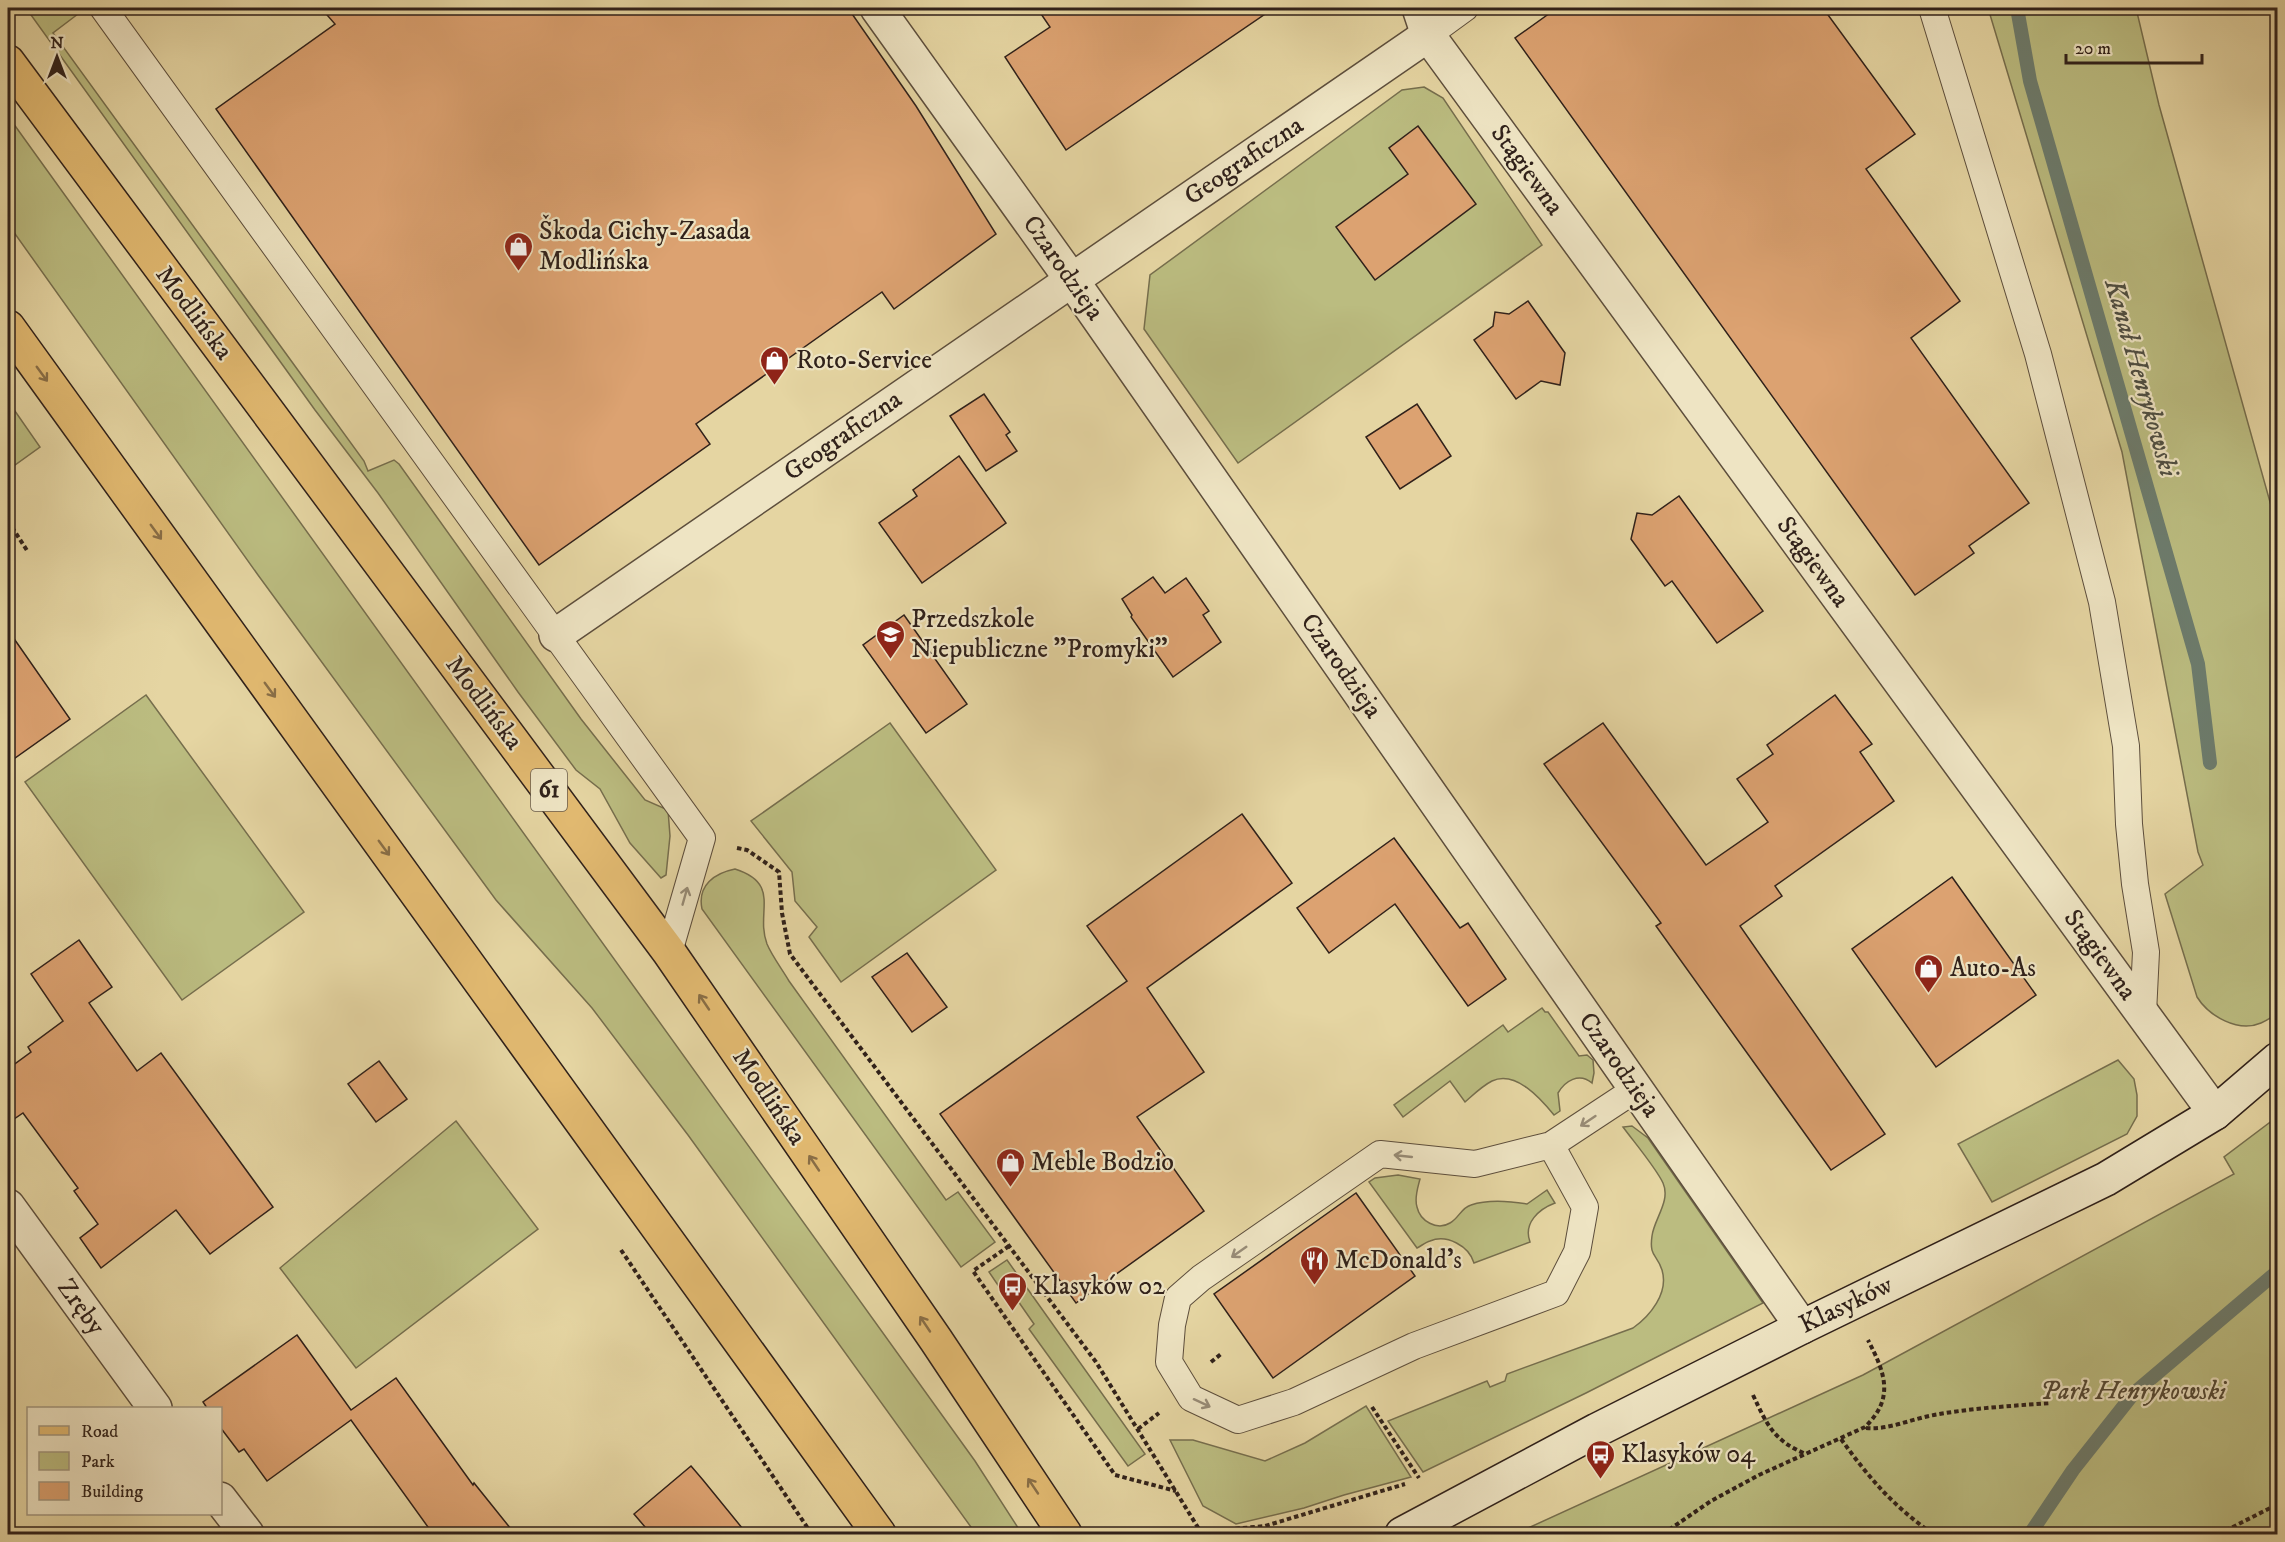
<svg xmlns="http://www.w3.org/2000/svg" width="2285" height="1542" font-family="'IM FELL DW Pica',serif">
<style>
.green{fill:#bbbc80;stroke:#766e4d;stroke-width:1.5}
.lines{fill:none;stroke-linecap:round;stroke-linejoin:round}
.stream{stroke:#6d7c6d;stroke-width:14}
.building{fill:#dca271;stroke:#30211a;stroke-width:1.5}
.lane-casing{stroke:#5d4e3c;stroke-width:28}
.street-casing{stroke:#5d4e3c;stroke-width:36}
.secondary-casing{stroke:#30211a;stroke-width:36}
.primary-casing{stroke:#30211a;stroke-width:36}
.path{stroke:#30211a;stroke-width:4;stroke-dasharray:4.5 3;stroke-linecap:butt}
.lane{stroke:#eee4c3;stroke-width:26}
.street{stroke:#eee4c3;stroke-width:33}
.secondary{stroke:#eee4c3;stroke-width:33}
.primary{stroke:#e2ba71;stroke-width:33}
.oneway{stroke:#896e46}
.oneway2{stroke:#988c77}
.labels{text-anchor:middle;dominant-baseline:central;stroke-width:4.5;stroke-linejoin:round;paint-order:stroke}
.shield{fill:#eee4c3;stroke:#695c4d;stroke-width:1.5}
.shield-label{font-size:24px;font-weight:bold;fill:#30211a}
.street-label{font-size:26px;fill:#30211a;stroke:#eee4c3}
.poi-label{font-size:26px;fill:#30211a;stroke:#eee4c3;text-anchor:start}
.park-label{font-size:26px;font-style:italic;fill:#534834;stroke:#eee4c3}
.water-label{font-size:27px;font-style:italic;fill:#4f4f43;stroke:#eee4c3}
</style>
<rect width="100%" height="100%" fill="#e5d5a2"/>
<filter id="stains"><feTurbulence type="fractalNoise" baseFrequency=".00333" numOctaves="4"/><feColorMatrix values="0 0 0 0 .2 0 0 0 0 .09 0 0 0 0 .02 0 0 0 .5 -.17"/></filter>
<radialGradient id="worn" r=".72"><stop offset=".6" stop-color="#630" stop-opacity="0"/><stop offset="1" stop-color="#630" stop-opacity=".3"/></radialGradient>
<g class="green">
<polygon points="26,8 73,8 78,14 53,33 364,461 368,471 394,460 399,464 581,719 645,800 668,810 670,836 666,875 661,878 630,843 600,789 576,770 518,692 378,493 315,410"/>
<path d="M1988,8H2136L2159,105L2277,527L2278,1013C2272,1017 2266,1021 2261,1023C2238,1033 2209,1016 2197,997L2165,894L2203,865L2198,852L2122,452Z"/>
<polygon points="1424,87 1443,98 1542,245 1238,463 1144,329 1150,275 1402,90"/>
<polygon points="8,116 975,1461 1022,1534 976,1534 688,1135 592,1008 496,900 258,575 8,224"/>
<polygon points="8,401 40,447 8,470"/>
<polygon points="146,695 304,912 182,1000 25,782"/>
<polygon points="890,723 996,870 841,982 809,937 817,927 795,901 792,872 751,821"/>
<path d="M735,869C782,884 755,912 767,944C772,956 782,969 789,981L946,1200L958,1192L995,1242L961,1267L702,909C697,885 715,873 735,869Z"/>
<path d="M1542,1008L1545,1012H1548L1579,1056L1587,1055L1593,1060L1594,1073L1592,1083C1579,1072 1565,1081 1558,1093L1560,1111L1554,1115C1541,1099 1516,1070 1492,1081C1482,1086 1473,1095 1465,1102L1450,1081L1403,1117L1394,1105L1503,1025L1508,1032Z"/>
<polygon points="2118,1060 2134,1079 2137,1095 2137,1116 2127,1134 1992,1202 1958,1144"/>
<polygon points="2277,1117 2277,1534 1515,1534 1863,1375 2234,1174 2224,1157"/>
<polygon points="456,1121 538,1229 356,1368 280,1268"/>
<path d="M1632,1126L1648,1138L1763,1303L1586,1393L1423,1472L1388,1421L1487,1381L1490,1387L1505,1381L1507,1374L1633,1328C1650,1316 1669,1293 1662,1270C1657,1254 1649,1257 1652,1236C1654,1219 1671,1201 1663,1183C1656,1168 1634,1142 1623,1127Z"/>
<path d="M1398,1175L1420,1179C1418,1187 1414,1198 1417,1207C1420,1221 1437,1231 1450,1223C1459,1218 1461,1208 1471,1205C1489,1199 1509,1201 1527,1204L1547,1190L1555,1203C1539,1209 1523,1223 1530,1242L1474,1263C1469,1246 1447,1234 1430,1241C1426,1242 1421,1246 1417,1248L1369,1182L1375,1178Z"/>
<polygon points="1007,1260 1145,1454 1128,1466 1029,1329 1034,1324 1009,1288 1002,1291 989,1272"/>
<polygon points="1366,1406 1411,1477 1344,1495 1304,1508 1236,1524 1203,1506 1170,1440 1193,1440 1265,1461 1305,1443"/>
</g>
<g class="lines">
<g class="stream">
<polyline points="2017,8 2030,81 2198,664 2210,763"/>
<polyline points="2030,1534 2073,1470 2134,1393 2278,1271"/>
</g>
</g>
<g class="building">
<polygon points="321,8 848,8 916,106 996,234 894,309 882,292 696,424 710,444 539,565 216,109 335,24"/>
<polygon points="1037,8 1274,8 1066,150 1005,57 1050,27"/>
<polygon points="1557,8 1823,8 1915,134 1866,169 1960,301 1911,338 2029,503 1969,546 1974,553 1915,595 1515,38"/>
<polygon points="1418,126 1476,204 1375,280 1336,227 1408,174 1389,148"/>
<polygon points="1528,301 1565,353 1560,385 1541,381 1516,399 1474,340 1493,326 1495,312 1509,314"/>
<polygon points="984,394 1010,432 1006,435 1017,451 986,471 950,416"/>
<polygon points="1417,404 1451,456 1400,489 1366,437"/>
<polygon points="959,456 1006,523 922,583 879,523 917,496 913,490"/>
<polygon points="1679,496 1763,611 1717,643 1672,581 1665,586 1631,539 1637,513 1652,515"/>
<polygon points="1153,577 1165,593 1186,578 1209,611 1203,615 1221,642 1173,677 1131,617 1132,615 1122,599"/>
<polygon points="904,615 967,704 926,733 863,645"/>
<polygon points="8,630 70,719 8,763"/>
<polygon points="1835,695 1872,744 1860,752 1894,801 1775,886 1782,896 1740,926 1885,1134 1831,1170 1656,926 1661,923 1544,764 1603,723 1706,865 1768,822 1737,779 1773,754 1767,745"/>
<polygon points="1242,814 1292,883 1147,988 1204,1072 1137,1117 1204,1211 1076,1303 940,1114 1127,981 1087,926"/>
<polygon points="1394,838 1460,928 1468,923 1506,979 1468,1006 1395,904 1329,953 1297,908"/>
<polygon points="1952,877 2036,995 1936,1067 1852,949"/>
<polygon points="79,940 112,987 89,1003 137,1071 161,1053 273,1207 210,1254 176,1210 101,1268 80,1238 98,1224 74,1191 78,1188 23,1113 8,1123 8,1069 31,1052 28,1047 63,1021 31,974"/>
<polygon points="907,953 947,1007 912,1032 872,977"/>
<polygon points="379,1061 407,1099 376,1122 348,1084"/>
<polygon points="1356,1193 1415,1276 1273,1378 1214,1294"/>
<polygon points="297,1335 351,1410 396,1378 473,1485 474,1483 515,1534 433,1534 351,1420 267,1481 244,1449 239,1452 220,1427 220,1408 207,1408 203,1402"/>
<polygon points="691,1466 703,1480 747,1534 651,1534 634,1514"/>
</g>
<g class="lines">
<defs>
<g id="lane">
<polyline points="103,8 702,838 669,952"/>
<polyline points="1932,8 2038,354 2102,602 2126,746 2129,824 2135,884 2146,952 2143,1013"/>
<polyline points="1428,35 1465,8"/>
<polyline points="1551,1145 1585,1207 1577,1252 1556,1293 1414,1346 1294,1402 1238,1420 1191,1398 1169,1362 1172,1325 1178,1298 1201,1278 1380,1154 1475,1164 1551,1145 1636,1089"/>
</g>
<g id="street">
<polyline points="877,8 1071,279 1802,1327"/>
<polyline points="1419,8 1428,35 2215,1113"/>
<polyline points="556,635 1428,35"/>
<polyline points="8,1206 155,1408"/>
<polyline points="220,1499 247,1534"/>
</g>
<polyline id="secondary" points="1402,1534 1597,1430 1802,1327 2106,1179 2215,1113 2278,1059"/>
<g id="primary">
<polyline points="8,62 669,952 936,1340 1065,1534"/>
<polyline points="8,327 879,1534"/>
</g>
</defs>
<use href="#lane" class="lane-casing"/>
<use href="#street" class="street-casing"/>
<use href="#secondary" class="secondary-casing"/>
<use href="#primary" class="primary-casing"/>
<g class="path">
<polyline points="8,521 28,552"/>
<polyline points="737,848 747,850 779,872 782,913 790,954 1096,1362 1202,1534"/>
<polyline points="1009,1246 973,1271 1115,1475 1176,1491"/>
<polyline points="621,1250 807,1527 807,1534"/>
<polyline points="1211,1362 1221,1354"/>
<path d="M1753,1395C1767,1425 1774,1441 1806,1454"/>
<polyline points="1372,1407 1419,1478"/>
<path d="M1866,1428C1889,1430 1911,1419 1934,1415C1972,1408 2012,1406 2050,1403"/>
<polyline points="1138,1429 1159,1413"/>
<path d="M1841,1439C1869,1478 1893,1506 1933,1534"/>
<polyline points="1206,1534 1222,1530 1265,1526 1405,1484"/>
<path d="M1663,1534L1711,1501L1759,1475L1865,1427C1895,1398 1885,1373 1868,1340"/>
<polyline points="2219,1534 2278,1504"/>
</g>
<use href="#lane" class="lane"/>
<use href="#street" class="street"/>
<use href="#secondary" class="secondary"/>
<use href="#primary" class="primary"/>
</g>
<defs><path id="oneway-shaft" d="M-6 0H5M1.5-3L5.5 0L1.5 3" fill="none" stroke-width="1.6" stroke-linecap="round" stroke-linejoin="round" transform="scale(1.5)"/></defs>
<g class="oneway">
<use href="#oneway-shaft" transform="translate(42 374) rotate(54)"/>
<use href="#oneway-shaft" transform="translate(156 532) rotate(54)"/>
<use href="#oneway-shaft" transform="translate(270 690) rotate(54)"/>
<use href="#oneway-shaft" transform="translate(384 848) rotate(54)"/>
<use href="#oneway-shaft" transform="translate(704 1002) rotate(-124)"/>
<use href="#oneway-shaft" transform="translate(814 1163) rotate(-124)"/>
<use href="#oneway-shaft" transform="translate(925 1324) rotate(-124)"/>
<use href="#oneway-shaft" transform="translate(1033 1486) rotate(-124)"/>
</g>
<g class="oneway2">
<use href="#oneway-shaft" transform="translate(685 896) rotate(-74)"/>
<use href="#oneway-shaft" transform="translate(1588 1121) rotate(146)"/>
<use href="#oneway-shaft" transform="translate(1403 1156) rotate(-174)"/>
<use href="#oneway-shaft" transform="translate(1239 1252) rotate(145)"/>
<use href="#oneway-shaft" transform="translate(1202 1403) rotate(25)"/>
</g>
<defs>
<symbol id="shop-pin" viewBox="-11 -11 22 30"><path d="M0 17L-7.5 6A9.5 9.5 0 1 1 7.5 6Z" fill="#8f2418" stroke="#eee4c3"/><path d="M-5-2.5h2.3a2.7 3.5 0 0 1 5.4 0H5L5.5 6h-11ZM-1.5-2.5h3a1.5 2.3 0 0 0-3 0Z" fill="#fff"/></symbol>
<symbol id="school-pin" viewBox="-11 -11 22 30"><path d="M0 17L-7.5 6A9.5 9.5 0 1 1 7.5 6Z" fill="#8f2418" stroke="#eee4c3"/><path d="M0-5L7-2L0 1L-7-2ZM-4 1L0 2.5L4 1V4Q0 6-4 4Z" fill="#fff"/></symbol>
<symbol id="restaurant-pin" viewBox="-11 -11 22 30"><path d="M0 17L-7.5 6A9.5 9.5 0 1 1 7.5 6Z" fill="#8f2418" stroke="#eee4c3"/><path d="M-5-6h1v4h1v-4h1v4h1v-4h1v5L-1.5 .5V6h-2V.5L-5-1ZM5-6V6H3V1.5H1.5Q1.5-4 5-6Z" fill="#fff"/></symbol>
<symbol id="bus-pin" viewBox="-11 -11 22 30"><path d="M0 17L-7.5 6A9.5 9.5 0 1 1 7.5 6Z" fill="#8f2418" stroke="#eee4c3"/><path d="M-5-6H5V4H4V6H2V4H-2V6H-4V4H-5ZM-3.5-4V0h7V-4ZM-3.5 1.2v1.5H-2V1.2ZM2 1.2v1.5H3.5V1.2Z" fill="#fff"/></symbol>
</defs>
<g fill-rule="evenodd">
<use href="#shop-pin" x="502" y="230" width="33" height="45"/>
<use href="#shop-pin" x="758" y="344" width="33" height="45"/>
<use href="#school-pin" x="874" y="618" width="33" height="45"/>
<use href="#shop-pin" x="1912" y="952" width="33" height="45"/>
<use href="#shop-pin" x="994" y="1146" width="33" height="45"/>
<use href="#restaurant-pin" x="1298" y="1244" width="33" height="45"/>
<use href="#bus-pin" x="996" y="1270" width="33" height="45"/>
<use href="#bus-pin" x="1584" y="1438" width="33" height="45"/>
</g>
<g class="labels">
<rect class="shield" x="531" y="769" width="36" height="42" rx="4.5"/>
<g class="shield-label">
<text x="549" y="790">61</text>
</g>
<g class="street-label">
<text transform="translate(1244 161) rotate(-34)">Geograficzna</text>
<text transform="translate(1527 170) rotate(54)">Stągiewna</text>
<text transform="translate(1063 268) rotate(55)">Czarodzieja</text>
<text transform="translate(194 313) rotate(53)">Modlińska</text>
<text transform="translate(843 436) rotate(-35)">Geograficzna</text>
<text transform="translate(1813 562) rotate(54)">Stągiewna</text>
<text transform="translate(1341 666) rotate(55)">Czarodzieja</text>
<text transform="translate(484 703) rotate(53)">Modlińska</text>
<text transform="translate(2100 955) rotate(54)">Stągiewna</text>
<text transform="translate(1619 1065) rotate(55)">Czarodzieja</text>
<text transform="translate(769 1097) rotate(56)">Modlińska</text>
<text transform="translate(1846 1305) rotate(-26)">Klasyków</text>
<text transform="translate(81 1307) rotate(54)">Zręby</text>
</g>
<g class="poi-label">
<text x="539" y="231">Škoda Cichy-Zasada<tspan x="539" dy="30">Modlińska</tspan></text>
<text x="796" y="360">Roto-Service</text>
<text x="911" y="619">Przedszkole<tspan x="911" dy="30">Niepubliczne "Promyki"</tspan></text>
<text x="1950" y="968">Auto-As</text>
<text x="1031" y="1162">Meble Bodzio</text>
<text x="1335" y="1260">McDonald's</text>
<text x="1033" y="1286">Klasyków 02</text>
<text x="1621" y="1454">Klasyków 04</text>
</g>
<g class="park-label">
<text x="2133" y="1391">Park Henrykowski</text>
</g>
<g class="water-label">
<text transform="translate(2141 378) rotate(74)">Kanał Henrykowski</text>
</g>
</g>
<rect width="2285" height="1542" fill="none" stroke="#e5d5a2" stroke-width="30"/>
<rect x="9" y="9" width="2267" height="1524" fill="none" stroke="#30211a" stroke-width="3"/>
<rect x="15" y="15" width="2255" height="1512" fill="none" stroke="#30211a" stroke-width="1.5"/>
<rect x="27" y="1407" width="195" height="108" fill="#eee4c3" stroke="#a2967f" stroke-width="1.5"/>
<rect x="39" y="1426" width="30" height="9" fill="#e2ba71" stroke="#a2967f" stroke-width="1.5"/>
<text x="81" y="1437" font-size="18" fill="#30211a">Road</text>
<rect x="39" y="1452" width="30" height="18" fill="#bbbc80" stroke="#a2967f" stroke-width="1.5"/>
<text x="81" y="1467" font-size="18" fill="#30211a">Park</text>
<rect x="39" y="1482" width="30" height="18" fill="#dca271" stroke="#a2967f" stroke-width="1.5"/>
<text x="81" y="1497" font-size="18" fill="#30211a">Building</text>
<g transform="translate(57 57)" stroke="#eee4c3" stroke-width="4.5" paint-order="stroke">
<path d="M0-4.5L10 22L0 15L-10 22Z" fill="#30211a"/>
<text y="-9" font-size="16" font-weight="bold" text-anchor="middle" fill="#30211a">N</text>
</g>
<path d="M2066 54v9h136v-9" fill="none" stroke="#30211a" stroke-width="3"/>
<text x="2075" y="54" font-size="18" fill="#30211a" stroke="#eee4c3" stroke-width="4.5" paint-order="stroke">20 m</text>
<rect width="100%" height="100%" filter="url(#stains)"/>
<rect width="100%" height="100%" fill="url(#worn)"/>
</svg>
